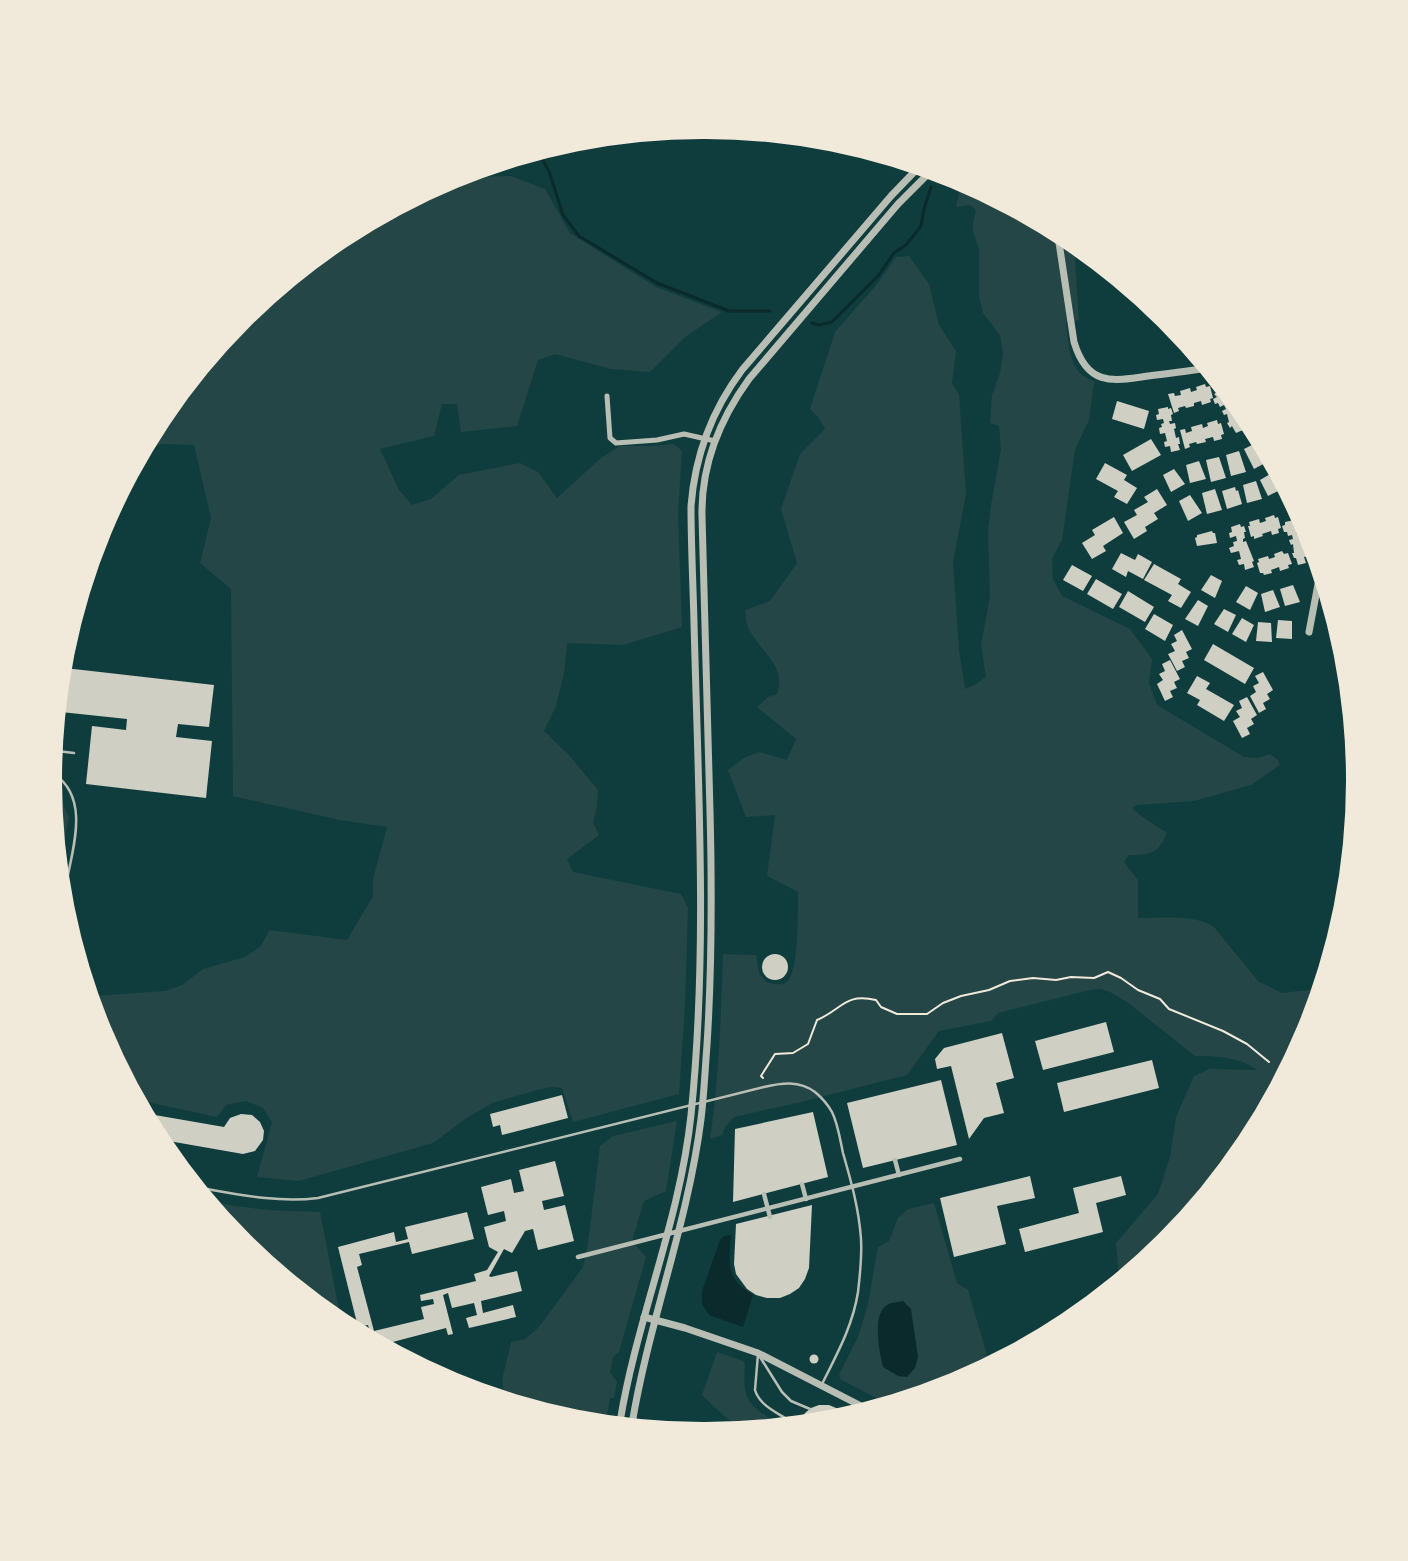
<svg xmlns="http://www.w3.org/2000/svg" width="1408" height="1561" font-family="'Times New Roman',serif">
<style>
.green{fill:#244646}
.water{fill:#0a2a2b}
.lines{fill:none;stroke-linecap:round;stroke-linejoin:round}
.stream{stroke:#0a2a2b;stroke-width:3}
.building{fill:#cfcfc3}
.path{stroke:#f1e9da;stroke-width:2}
.service{stroke:#b8beb3;stroke-width:2.5}
.pedestrian{stroke:#b8beb3;stroke-width:4.5}
.minor{stroke:#b8beb3;stroke-width:5}
.tertiary{stroke:#b8beb3;stroke-width:7}
</style>
<rect width="100%" height="100%" fill="#0f3d3e"/>
<g class="green">
<polygon points="511,176 545,189 570,233 656,287 722,312 685,337 650,372 611,369 555,354 538,360 517,426 461,432 457,404 442,404 434,436 380,449 399,490 412,505 431,499 459,475 520,463 538,472 557,498 601,458 620,446 652,446 674,444 682,451 678,513 682,627 623,645 567,643 564,673 556,706 544,731 569,755 598,790 597,806 593,823 599,835 567,859 573,872 681,894 688,908 685,1007 679,1094 573,1122 562,1088 551,1087 537,1090 492,1103 465,1119 433,1143 299,1181 257,1177 272,1122 263,1108 246,1101 226,1105 217,1117 142,1101 103,1029 93,996 165,991 182,985 203,969 245,957 260,947 270,930 347,940 373,896 373,879 387,827 340,820 233,796 231,589 200,563 211,518 194,445 162,444 148,448 164,419 244,320 343,240 455,180 466,177"/>
<path d="M961,184L1065,240L1074,247L1079,320L1066,322C1068,338 1068,362 1081,374C1084,377 1090,380 1095,382L1093,388L1089,420L1075,450L1062,540L1052,559L1053,579L1062,596L1130,629L1152,659L1149,683L1157,705L1244,757L1257,758L1270,754L1278,760L1280,765L1251,785L1194,801L1137,805L1132,808L1141,816L1167,833C1158,854 1150,855 1129,855L1124,862L1138,880V918C1159,918 1197,914 1214,927L1258,981L1282,993L1317,989L1305,1030L1244,1142L1164,1240L1119,1277L1116,1243L1158,1194L1170,1157L1176,1117L1194,1076L1209,1069L1257,1070C1240,1057 1215,1056 1195,1056L1127,1002L1110,992L1100,989L1090,990L998,1013L991,1021L939,1031L907,1075L801,1102L734,1117L725,1127L722,1135L710,1139C719,1078 721,1016 723,954L756,955L759,973L766,982C774,984 782,987 788,981C799,968 798,910 798,892L767,876L775,815L746,817L728,770L744,758L759,752L787,760L796,739L757,707L768,697L777,694C787,665 760,652 749,629C746,624 746,616 745,610L770,601L797,563L781,509L800,454L825,429L819,418L810,409L835,332L878,283L896,257L909,256L929,284L939,325L956,351L952,383L959,395L966,494L953,562L959,650L965,689L976,684L986,677L981,645L990,596L988,533L991,505L1001,449L999,426L990,423L992,395L1000,373L1003,353L1000,335L983,313L979,296V249L973,232V223L976,210L970,205L956,207Z"/>
<polygon points="54,783 69,818 61,851"/>
<polygon points="677,1121 666,1191 644,1201 632,1241 646,1257 619,1352 613,1357 610,1372 617,1382 614,1398 610,1398 606,1421 577,1418 504,1396 502,1380 511,1342 525,1339 539,1327 583,1267 588,1244 600,1146 613,1136"/>
<polygon points="213,1203 269,1210 320,1212 341,1320 244,1240"/>
<polygon points="934,1203 957,1283 968,1290 989,1362 953,1381 884,1402 840,1379 839,1375 858,1337 868,1304 878,1247 889,1241 898,1218 908,1209"/>
<path d="M717,1352L743,1361L745,1364C742,1401 748,1404 778,1424L739,1427L724,1416L702,1395Z"/>
</g>
<g class="water">
<path d="M731,1235C729,1265 725,1278 753,1295L743,1327L709,1315L702,1304V1291L720,1240L724,1236Z"/>
<path d="M903,1301L911,1309L918,1357L915,1368L907,1377L898,1376L883,1367C880,1353 871,1315 887,1305C891,1302 899,1302 903,1301Z"/>
</g>
<g class="lines">
<g class="stream">
<polyline points="539,154 549,171 563,215 579,236 657,283 729,311 770,311"/>
<polyline points="812,323 818,325 832,322 878,276 894,253 906,245 921,226 924,209 931,187"/>
</g>
</g>
<g class="building">
<polygon points="1205,384 1206,387 1210,386 1213,398 1210,399 1211,402 1202,405 1201,401 1194,403 1194,406 1186,408 1185,406 1178,408 1179,411 1174,413 1168,394 1174,393 1175,396 1181,395 1180,391 1190,388 1191,392 1197,390 1196,387"/>
<polygon points="1221,390 1228,399 1227,399 1228,403 1230,402 1237,410 1235,411 1238,418 1242,417 1245,422 1240,424 1243,430 1236,433 1232,426 1230,428 1227,423 1229,422 1227,414 1224,415 1222,411 1226,409 1224,405 1220,407 1218,403 1215,404 1213,399 1217,397 1214,394"/>
<polygon points="1117,401 1149,411 1144,429 1112,419"/>
<polygon points="1168,407 1168,409 1171,408 1173,414 1171,415 1172,421 1169,421 1170,424 1175,423 1176,428 1174,429 1176,438 1179,437 1180,444 1178,444 1180,450 1171,452 1170,446 1165,447 1164,442 1167,441 1165,433 1160,434 1159,428 1162,427 1161,424 1164,423 1163,419 1157,420 1156,415 1159,414 1158,409"/>
<polygon points="1217,420 1218,424 1221,423 1224,434 1221,435 1222,439 1214,441 1213,437 1205,439 1206,442 1197,444 1196,442 1189,444 1190,447 1185,449 1180,430 1185,429 1186,433 1192,431 1191,427 1202,424 1203,428 1208,426 1207,423"/>
<polygon points="1151,439 1161,455 1132,471 1123,455"/>
<polygon points="1256,443 1267,462 1254,469 1244,449"/>
<polygon points="1239,451 1246,472 1231,476 1226,455"/>
<polygon points="1219,457 1226,478 1211,482 1206,460"/>
<polygon points="1199,461 1206,479 1190,483 1186,465"/>
<polygon points="1105,463 1127,475 1124,480 1137,488 1127,504 1114,497 1118,491 1096,479"/>
<polygon points="1174,469 1185,484 1171,492 1163,475"/>
<polygon points="1272,473 1274,477 1275,476 1282,489 1268,496 1260,480"/>
<polygon points="1256,481 1262,499 1247,503 1243,485"/>
<polygon points="1235,487 1236,491 1238,490 1242,504 1227,509 1222,491"/>
<polygon points="1157,489 1167,505 1154,513 1158,519 1145,527 1147,531 1134,539 1124,522 1137,515 1134,510 1148,502 1144,497"/>
<polygon points="1215,489 1222,510 1207,514 1202,493"/>
<polygon points="1190,495 1202,513 1188,521 1179,501"/>
<polygon points="1274,515 1275,518 1278,517 1281,528 1278,529 1279,533 1272,535 1271,531 1262,534 1263,536 1254,539 1254,536 1251,537 1248,526 1250,526 1249,522 1259,519 1260,523 1266,521 1265,518"/>
<polygon points="1114,517 1123,533 1103,546 1106,551 1092,559 1082,543 1095,535 1092,530"/>
<polygon points="1294,520 1295,523 1299,522 1301,529 1296,530 1297,534 1299,534 1300,538 1304,536 1306,542 1302,543 1304,551 1308,550 1309,556 1304,557 1306,563 1298,565 1296,558 1294,558 1292,553 1294,553 1293,544 1291,545 1289,540 1293,539 1292,535 1288,536 1287,532 1284,532 1282,526 1285,525 1285,522"/>
<polygon points="1240,524 1241,527 1244,526 1246,532 1244,532 1245,538 1243,539 1243,542 1246,541 1254,561 1252,562 1254,567 1245,570 1244,564 1239,565 1237,560 1241,559 1239,551 1231,553 1229,548 1234,546 1233,542 1237,541 1236,536 1230,538 1229,533 1232,532 1231,527"/>
<polygon points="1212,531 1213,533 1215,533 1217,543 1197,546 1195,538 1197,537 1197,535"/>
<polygon points="1282,551 1284,554 1288,553 1292,564 1288,565 1289,568 1280,571 1279,567 1271,570 1272,573 1264,575 1263,573 1260,573 1257,563 1259,562 1258,559 1268,556 1269,559 1275,557 1274,554"/>
<polygon points="1121,553 1135,560 1138,554 1152,562 1143,579 1128,571 1126,577 1112,569"/>
<polygon points="1154,564 1181,579 1178,584 1191,592 1181,608 1168,601 1172,595 1144,580"/>
<polygon points="1072,565 1092,576 1083,591 1063,580"/>
<polygon points="1211,575 1222,581 1215,598 1201,590"/>
<polygon points="1096,579 1122,594 1113,609 1087,594"/>
<polygon points="1293,585 1300,602 1285,606 1280,589"/>
<polygon points="1246,586 1258,593 1250,610 1236,602"/>
<polygon points="1273,590 1280,607 1265,612 1261,594"/>
<polygon points="1128,591 1154,607 1145,622 1119,607"/>
<polygon points="1198,600 1208,606 1198,626 1185,619"/>
<polygon points="1224,609 1236,615 1228,632 1214,624"/>
<polygon points="1154,614 1173,625 1165,641 1145,629"/>
<polygon points="1242,618 1254,625 1246,642 1232,634"/>
<polygon points="1278,620 1292,621 1292,639 1276,638"/>
<polygon points="1258,622 1271,623 1272,642 1256,641"/>
<polygon points="1182,630 1192,649 1186,652 1189,658 1182,661 1185,667 1177,671 1168,654 1175,651 1171,644 1177,641 1174,635"/>
<polygon points="1213,644 1254,668 1245,684 1204,660"/>
<polygon points="1170,660 1180,679 1174,682 1177,688 1170,691 1173,697 1165,701 1157,684 1163,680 1159,674 1165,671 1162,664"/>
<polygon points="65,668 214,685 209,727 178,724 176,737 212,741 206,798 86,784 92,726 126,730 127,719 61,712"/>
<polygon points="1263,672 1273,690 1267,694 1270,699 1263,703 1266,709 1259,713 1250,696 1256,692 1253,686 1259,683 1255,676"/>
<polygon points="1197,676 1210,683 1206,689 1234,705 1224,721 1197,705 1200,700 1187,693"/>
<polygon points="1247,697 1257,715 1251,719 1254,724 1247,728 1250,734 1242,738 1233,721 1240,717 1236,711 1242,708 1239,701"/>
<circle cx="775" cy="967" r="13"/>
<polygon points="1106,1022 1114,1052 1043,1070 1035,1041"/>
<polygon points="1002,1033 1014,1078 996,1083 1004,1113 984,1118 969,1139 951,1066 937,1069 935,1059 944,1048"/>
<polygon points="1152,1060 1159,1088 1064,1112 1057,1083"/>
<polygon points="941,1080 957,1145 863,1168 847,1103"/>
<polygon points="562,1095 568,1118 502,1135 500,1125 493,1127 490,1114"/>
<polygon points="813,1112 828,1177 733,1202 735,1129"/>
<polygon points="149,1114 224,1127 230,1118 241,1114 252,1115 260,1122 264,1131 263,1140 255,1151 243,1154 163,1140"/>
<polygon points="555,1161 564,1196 542,1201 544,1210 565,1205 574,1241 538,1250 533,1229 525,1231 512,1253 504,1249 489,1276 491,1277 517,1271 522,1291 481,1301 483,1313 513,1305 516,1317 469,1328 466,1318 477,1315 474,1303 452,1308 448,1293 443,1295 453,1334 448,1335 446,1328 385,1344 365,1333 370,1332 368,1325 358,1327 338,1247 394,1232 396,1242 408,1239 405,1227 467,1212 474,1239 412,1254 409,1242 359,1254 362,1265 357,1267 374,1331 424,1319 421,1307 434,1304 433,1299 421,1301 420,1295 476,1281 474,1274 487,1270 498,1252 489,1247 484,1227 506,1221 504,1211 488,1215 481,1187 511,1179 514,1193 524,1191 519,1170"/>
<polygon points="1030,1176 1035,1198 997,1206 1006,1244 954,1257 940,1198"/>
<polygon points="1121,1176 1126,1195 1096,1203 1103,1232 1025,1252 1019,1229 1079,1213 1073,1188"/>
<polygon points="812,1205 809,1268 805,1279 799,1288 790,1294 780,1298 767,1298 756,1295 747,1289 736,1274 734,1264 736,1224"/>
<circle cx="814" cy="1359" r="4.5"/>
<polygon points="819,1405 829,1405 848,1413 831,1418 800,1421 805,1413 811,1408"/>
</g>
<g class="lines">
<path class="path" d="M763,1078L761,1076L775,1054L793,1053L808,1044L817,1020C843,1009 844,993 876,1000L881,1007L897,1014H927L943,1003L961,996L989,990L1010,981L1033,978L1056,980L1071,977L1094,978L1108,972L1121,978L1138,990L1160,999L1169,1009L1223,1031L1247,1044L1269,1062"/>
<g class="service">
<polyline points="57,751 74,753"/>
<path d="M54,774C92,799 71,853 65,890"/>
<path d="M201,1188C241,1195 279,1203 318,1198L764,1087C781,1083 799,1080 815,1092C821,1097 828,1105 832,1112C838,1124 840,1139 843,1153C851,1181 859,1209 861,1239C862,1256 860,1275 858,1292C853,1325 837,1354 822,1384"/>
<path d="M758,1354L755,1390C759,1404 774,1411 785,1418L788,1422"/>
<polyline points="760,1357 782,1392 791,1401 810,1409"/>
</g>
<g class="pedestrian">
<polyline points="895,1160 899,1175"/>
<polyline points="802,1184 806,1199"/>
<polyline points="764,1194 770,1217"/>
<polyline points="578,1257 960,1159"/>
</g>
<polyline class="minor" points="607,396 610,438 616,443 657,440 684,434 715,441"/>
<g class="tertiary">
<path d="M1058,236L1074,342C1087,385 1110,382 1148,376C1167,374 1185,371 1203,369"/>
<polyline points="1309,632 1319,579"/>
<polyline points="644,1317 685,1328 758,1353 865,1408"/>
<path d="M620,1422C637,1318 680,1220 691,1115C708,951 698,786 694,622C693,583 691,544 691,506C695,455 712,410 742,370L891,196L917,169"/>
<path d="M632,1424C649,1321 688,1223 701,1119C704,1095 705,1070 707,1045C712,967 712,889 710,811C708,713 704,615 702,516C701,466 720,419 749,379L898,204L929,173"/>
</g>
</g>
<path d="M0 0H1408V1561H0ZM703 139H705A641 641 0 0 1 1346 780V781A641 641 0 0 1 705 1422H703A641 641 0 0 1 62 781V780A641 641 0 0 1 703 139Z" fill="#f1e9da" fill-rule="evenodd"/>
</svg>
